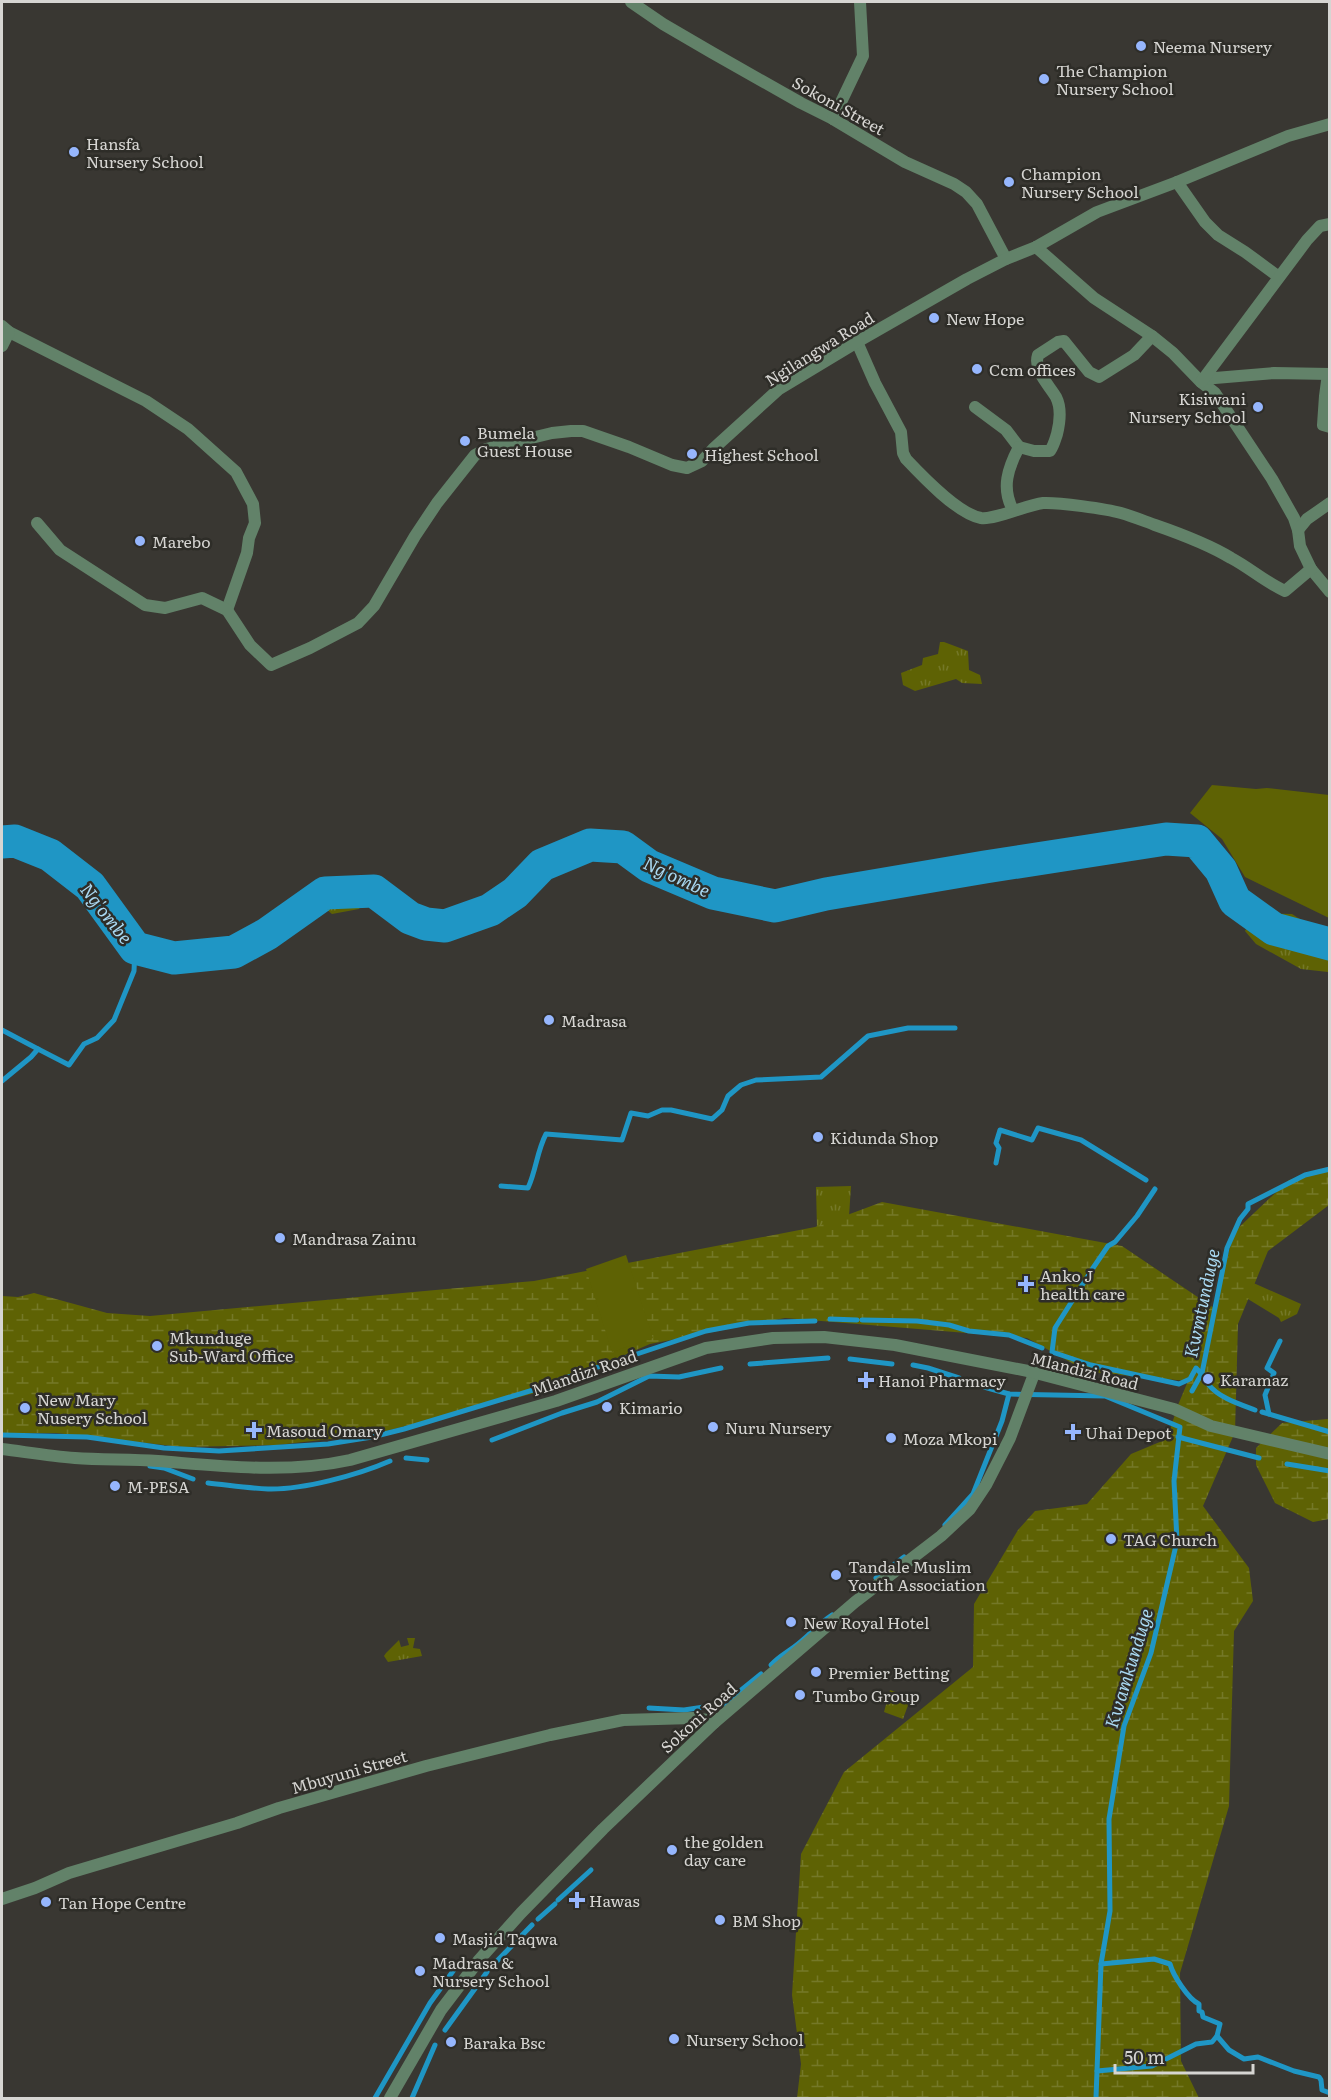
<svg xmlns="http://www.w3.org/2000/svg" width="1331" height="2100" font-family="Literata,serif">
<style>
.grass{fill:url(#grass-tufts)}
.wetland{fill:url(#wetland-marsh)}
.park{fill:#5e6204}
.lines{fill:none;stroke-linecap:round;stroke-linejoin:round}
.stream{stroke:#1f96c5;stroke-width:5}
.river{stroke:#1f96c5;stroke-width:33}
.minor{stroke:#628269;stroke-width:12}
.tertiary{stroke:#628269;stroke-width:12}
.poi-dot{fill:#96b6fd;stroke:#2e2d28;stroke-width:2}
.labels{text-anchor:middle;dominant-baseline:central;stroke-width:5;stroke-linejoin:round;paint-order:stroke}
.poi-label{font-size:16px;fill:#d6d5d2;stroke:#2e2d28;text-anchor:start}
.street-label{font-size:16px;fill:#d6d5d2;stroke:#2e2d28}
.water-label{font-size:18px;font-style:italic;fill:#a9d8f1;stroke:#2e2d28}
</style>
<defs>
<pattern id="grass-tufts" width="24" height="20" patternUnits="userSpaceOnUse" patternTransform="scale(1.5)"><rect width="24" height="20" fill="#5e6204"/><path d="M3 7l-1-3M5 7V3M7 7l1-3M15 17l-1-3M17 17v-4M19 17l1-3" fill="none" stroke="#747828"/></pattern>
<pattern id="wetland-marsh" width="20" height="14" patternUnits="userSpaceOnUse" patternTransform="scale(1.5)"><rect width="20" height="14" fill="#5e6204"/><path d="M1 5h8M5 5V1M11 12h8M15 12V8" fill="none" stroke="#747828"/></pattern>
</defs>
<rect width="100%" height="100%" fill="#393732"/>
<g class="grass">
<polygon points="940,642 944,642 968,651 969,670 980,675 982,684 962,683 956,679 915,691 903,685 901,673 922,665 923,658 938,654"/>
<path d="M341,897L348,905L354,901L361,905L359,909L332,914L326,909C327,899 333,900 341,897Z"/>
<polygon points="1254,913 1292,914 1314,928 1310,936 1329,938 1328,972 1301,969 1256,944 1245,931"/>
<polygon points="851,1186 848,1232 817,1229 816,1187"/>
<polygon points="1231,1273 1301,1304 1297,1314 1281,1322 1279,1318 1225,1285"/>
<polygon points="407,1638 415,1638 413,1648 420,1649 422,1656 388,1662 384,1656 386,1653 399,1640 401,1647 409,1645"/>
<polygon points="890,1690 911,1697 903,1719 884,1712"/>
</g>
<g class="wetland">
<polygon points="1329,1169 1329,1205 1268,1251 1238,1324 1235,1432 1203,1506 1249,1568 1253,1601 1234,1631 1229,1806 1180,1973 1181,2061 1199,2098 797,2098 801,2064 792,1995 801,1854 844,1772 973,1667 974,1604 1018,1530 1035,1511 1087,1504 1131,1454 1167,1439 1178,1405 1188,1381 1088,1372 1027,1338 785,1318 650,1344 539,1392 374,1434 277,1445 182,1447 56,1433 2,1433 2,1296 18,1297 34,1293 107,1313 150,1316 534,1281 815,1227 882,1202 1122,1246 1214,1308 1234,1232 1289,1180"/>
<polygon points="1328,1419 1329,1420 1329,1519 1313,1522 1275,1503 1256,1465 1256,1448 1282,1423"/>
</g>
<g class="park">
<polygon points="1212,785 1256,789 1267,788 1329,795 1329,918 1245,877 1222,839 1190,813"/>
<polygon points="626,1255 653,1338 612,1352 586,1269"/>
</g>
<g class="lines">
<g class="stream">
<polyline points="2,1030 38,1049"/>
<polyline points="2,1081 31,1057 38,1049 69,1065 84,1044 97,1038 114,1020 134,971 135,948"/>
<polyline points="996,1163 999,1148 996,1143 1000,1130 1032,1140 1038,1128 1081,1140 1146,1180"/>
<path d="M501,1186L528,1188C536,1171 537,1151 546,1134L622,1140L631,1113L648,1116L662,1110H671L712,1119L722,1110L728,1096L741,1085L756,1080L821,1077L868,1036L908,1028H955"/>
<polyline points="830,1319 857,1320"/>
<polyline points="862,1320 917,1321 949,1325 969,1331 1009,1335 1042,1348"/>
<polyline points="1052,1352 1055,1328 1093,1268 1108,1246 1115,1242 1137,1216 1155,1189"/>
<path d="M1055,1353L1091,1365L1179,1384L1190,1379L1196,1368C1202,1373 1203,1379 1208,1384C1219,1398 1239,1404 1255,1410"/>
<polyline points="850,1359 892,1364"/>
<polyline points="750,1364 828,1358"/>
<polyline points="913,1365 928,1368 959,1378"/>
<polyline points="984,1387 1009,1394 1105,1396 1180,1427 1174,1481 1177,1541 1151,1653 1124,1726 1109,1819 1110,1911 1101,1964 1096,2098"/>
<polyline points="1192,1391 1202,1373 1227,1248 1240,1219 1248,1209 1248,1204 1305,1175 1330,1169"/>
<polyline points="1262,1412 1330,1432"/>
<polyline points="1269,1414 1265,1395 1274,1373 1267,1368 1280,1341"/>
<polyline points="2,1435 87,1437 164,1448 219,1451 328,1444 372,1437 404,1429 556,1383 556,1381 706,1331 749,1323 815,1321"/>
<polyline points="1178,1437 1259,1458"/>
<polyline points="492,1440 562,1413 597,1402 649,1376 679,1377 721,1368"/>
<polyline points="406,1458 427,1460"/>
<polyline points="1287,1464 1330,1471"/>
<polyline points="150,1466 164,1468 193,1479"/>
<path d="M208,1483C228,1485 248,1488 268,1489C302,1490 358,1475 390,1461"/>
<polyline points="945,1525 973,1494 1002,1421 1009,1394"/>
<polyline points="876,1578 904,1557"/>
<path d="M771,1665C778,1657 786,1653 794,1647C808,1637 818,1624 832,1615"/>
<polyline points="649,1708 684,1710 724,1704 761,1674"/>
<polyline points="558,1900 591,1870"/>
<polyline points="538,1919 555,1904"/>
<polyline points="495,1963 532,1925"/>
<path d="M1101,1964L1154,1959L1170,1964C1173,1975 1188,1999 1199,2004V2011L1202,2012L1203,2017L1220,2024L1217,2036"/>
<polyline points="445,2030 487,1972"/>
<polyline points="1097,2071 1152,2066 1196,2044 1212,2042 1217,2036 1229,2050 1244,2059 1258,2057 1294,2071 1319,2077 1321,2080 1322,2090 1330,2093"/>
<polyline points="375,2098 430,2003 456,1967"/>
<polyline points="412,2098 435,2045"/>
</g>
<polyline class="river" points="2,842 15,841 50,855 90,886 135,948 174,958 234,952 267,934 325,893 374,891 410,918 426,924 445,926 490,910 515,893 542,865 590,845 623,847 649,866 713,893 775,906 826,894 985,867 1166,839 1197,841 1221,870 1235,901 1274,929 1330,944"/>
<g class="minor">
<polyline points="631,2 663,24 711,52 801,103 833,119 905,162 954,184 966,192 977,204 1006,259"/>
<polyline points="833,119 863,56 860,2"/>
<polyline points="1177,182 1205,222 1218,235 1245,252 1279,277"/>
<polyline points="1036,247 1094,298 1152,336 1173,353 1201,382 1215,393 1272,479 1294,518 1298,530 1300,546 1311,569 1330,592"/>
<polyline points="2,326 9,332 146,401 188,429 236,472 253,504 255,523 249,538 247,553 227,610"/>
<path d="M857,342L875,383L901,432L903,453L906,459C922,476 958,514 981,518C995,520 1026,505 1043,503C1057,502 1107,509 1121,513C1132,516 1144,521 1155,525C1181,534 1208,544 1231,558C1250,568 1265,582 1285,591L1311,569"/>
<polyline points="2,346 9,332"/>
<polyline points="1328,374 1325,396 1323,425 1330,427"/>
<polyline points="1203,379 1274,373 1330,374"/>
<polyline points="1201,382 1307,240 1320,226 1330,224"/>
<path d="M975,407L1006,430L1019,447C1008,468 1001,488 1013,510"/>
<path d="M1019,447L1034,451H1050C1054,445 1055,440 1057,434C1060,422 1062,409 1056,397C1049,385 1033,370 1038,355L1058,342L1064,341L1089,372L1099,377L1134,355L1152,336"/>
<polyline points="37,523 60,550 145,605 165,608 202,598 227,610 250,645 271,665 310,648 358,623 374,606 415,536 437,503 475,455 486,449 552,433 571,431 583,431 629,447 672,465 687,468 702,461 713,449 779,389 857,342 967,279 1006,259 1036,247 1097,212 1177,182 1288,136 1330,124"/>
<polyline points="1298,530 1307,519 1330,503"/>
<polyline points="2,1899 35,1888 69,1873 237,1823 279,1808 426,1766 550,1735 623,1720 692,1718 708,1720 714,1723"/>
<polyline points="390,2098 441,2010 479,1960 521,1913 603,1829 714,1723 855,1602 941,1536 970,1509 986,1485 1010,1438 1034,1374"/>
</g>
<path class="tertiary" d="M2,1449C26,1452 50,1456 75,1458C102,1460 130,1459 158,1461C222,1466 286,1474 350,1460L556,1401L706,1348L773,1338L824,1337L895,1345L1028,1371L1174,1409L1211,1426L1330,1454"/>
</g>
<g class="poi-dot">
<circle cx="1141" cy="46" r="6"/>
<circle cx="1044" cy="79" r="6"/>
<circle cx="74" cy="152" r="6"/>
<circle cx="1009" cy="182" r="6"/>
<circle cx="934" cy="318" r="6"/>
<circle cx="977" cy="369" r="6"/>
<circle cx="1258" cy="407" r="6"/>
<circle cx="465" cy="441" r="6"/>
<circle cx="692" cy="454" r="6"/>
<circle cx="140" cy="541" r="6"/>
<circle cx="549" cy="1020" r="6"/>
<circle cx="818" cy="1137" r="6"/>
<circle cx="280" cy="1238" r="6"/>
<path d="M1023 1275h6v6h6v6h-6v6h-6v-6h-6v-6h6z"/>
<circle cx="157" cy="1346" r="6"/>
<circle cx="1208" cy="1379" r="6"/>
<path d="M863 1371h6v6h6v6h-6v6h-6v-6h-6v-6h6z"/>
<circle cx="607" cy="1407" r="6"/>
<circle cx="25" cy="1408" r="6"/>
<circle cx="713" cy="1427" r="6"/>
<path d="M251 1421h6v6h6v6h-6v6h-6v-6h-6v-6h6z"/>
<path d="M1070 1423h6v6h6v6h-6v6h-6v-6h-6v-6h6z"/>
<circle cx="891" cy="1438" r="6"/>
<circle cx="115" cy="1486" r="6"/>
<circle cx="1111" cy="1539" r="6"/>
<circle cx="836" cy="1575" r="6"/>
<circle cx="791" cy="1622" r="6"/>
<circle cx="816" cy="1672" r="6"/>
<circle cx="800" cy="1695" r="6"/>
<circle cx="672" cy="1850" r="6"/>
<path d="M574 1891h6v6h6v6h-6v6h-6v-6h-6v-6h6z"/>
<circle cx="46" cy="1902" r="6"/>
<circle cx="720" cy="1920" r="6"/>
<circle cx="440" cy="1938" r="6"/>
<circle cx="420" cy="1971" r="6"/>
<circle cx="674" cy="2039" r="6"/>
<circle cx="451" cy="2042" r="6"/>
</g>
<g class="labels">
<g class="poi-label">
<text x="1153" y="46">Neema Nursery</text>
<text x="1056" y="70">The Champion<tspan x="1056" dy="18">Nursery School</tspan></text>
<text x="86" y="143">Hansfa<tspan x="86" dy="18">Nursery School</tspan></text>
<text x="1021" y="173">Champion<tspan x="1021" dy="18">Nursery School</tspan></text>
<text x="946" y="318">New Hope</text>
<text x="989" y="369">Ccm offices</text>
<text x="1246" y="398" text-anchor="end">Kisiwani<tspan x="1246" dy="18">Nursery School</tspan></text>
<text x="477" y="432">Bumela<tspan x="477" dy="18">Guest House</tspan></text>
<text x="704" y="454">Highest School</text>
<text x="152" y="541">Marebo</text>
<text x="561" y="1020">Madrasa</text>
<text x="830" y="1137">Kidunda Shop</text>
<text x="292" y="1238">Mandrasa Zainu</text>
<text x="1040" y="1275">Anko J<tspan x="1040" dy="18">health care</tspan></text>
<text x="169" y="1337">Mkunduge<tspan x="169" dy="18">Sub-Ward Office</tspan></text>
<text x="1220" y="1379">Karamaz</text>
<text x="878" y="1380">Hanoi Pharmacy</text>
<text x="37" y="1399">New Mary<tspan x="37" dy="18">Nusery School</tspan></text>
<text x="619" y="1407">Kimario</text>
<text x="725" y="1427">Nuru Nursery</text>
<text x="266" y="1430">Masoud Omary</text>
<text x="1085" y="1432">Uhai Depot</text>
<text x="903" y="1438">Moza Mkopi</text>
<text x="127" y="1486">M-PESA</text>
<text x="1123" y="1539">TAG Church</text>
<text x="848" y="1566">Tandale Muslim<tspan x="848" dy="18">Youth Association</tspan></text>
<text x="803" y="1622">New Royal Hotel</text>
<text x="828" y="1672">Premier Betting</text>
<text x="812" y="1695">Tumbo Group</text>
<text x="684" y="1841">the golden<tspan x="684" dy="18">day care</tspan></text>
<text x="589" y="1900">Hawas</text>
<text x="58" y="1902">Tan Hope Centre</text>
<text x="732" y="1920">BM Shop</text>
<text x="452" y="1938">Masjid Taqwa</text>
<text x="432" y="1962">Madrasa &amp;<tspan x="432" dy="18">Nursery School</tspan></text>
<text x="686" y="2039">Nursery School</text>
<text x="463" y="2042">Baraka Bsc</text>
</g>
<g class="street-label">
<text transform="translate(839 105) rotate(29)">Sokoni Street</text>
<text transform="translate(819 348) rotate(-32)">Ngilangwa Road</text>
<text transform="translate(1085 1370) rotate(14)">Mlandizi Road</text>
<text transform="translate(584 1372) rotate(-19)">Mlandizi Road</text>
<text transform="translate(698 1717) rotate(-42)">Sokoni Road</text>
<text transform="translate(349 1771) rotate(-16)">Mbuyuni Street</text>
</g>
<g class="water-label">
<text transform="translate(677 876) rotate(25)">Ng'ombe</text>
<text transform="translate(107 913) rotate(52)">Ng'ombe</text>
<text transform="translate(1201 1303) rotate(-78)">Kwmtunduge</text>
<text transform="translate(1128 1668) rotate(-73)">Kwamkunduge</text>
</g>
</g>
<rect width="1331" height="2100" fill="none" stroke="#d6d5d2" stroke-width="6"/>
<path d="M1115 2064v9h138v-9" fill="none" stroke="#d6d5d2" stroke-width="3"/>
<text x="1124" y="2064" font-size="18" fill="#d6d5d2" stroke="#2e2d28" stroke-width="4.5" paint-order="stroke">50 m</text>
</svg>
